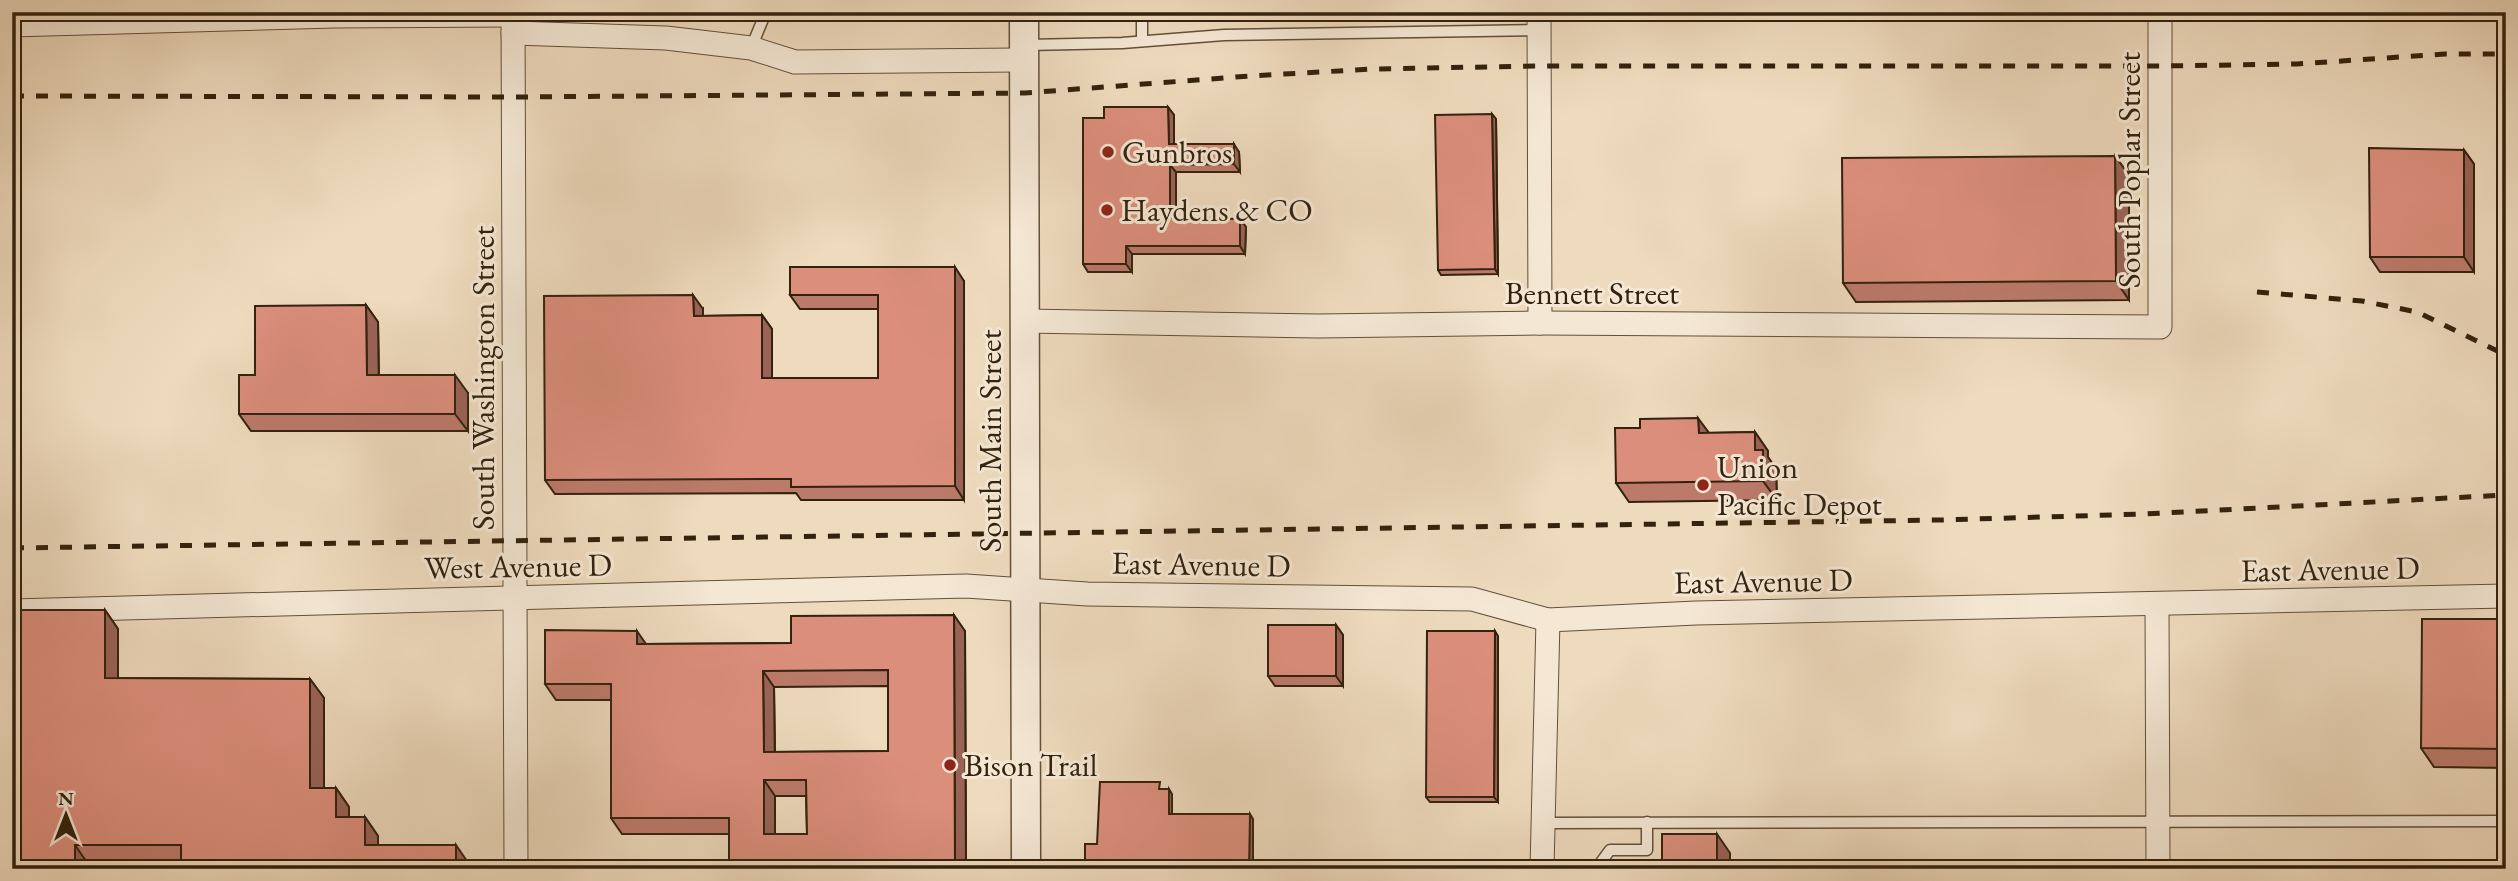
<svg xmlns="http://www.w3.org/2000/svg" width="2518" height="881" font-family="'EB Garamond',serif">
<style>
.lines{fill:none;stroke-linecap:round;stroke-linejoin:round}
.service-casing{stroke:#625039;stroke-width:13}
.minor-casing{stroke:#625039;stroke-width:25}
.tertiary-casing{stroke:#625039;stroke-width:31}
.service{stroke:#f4e7d4;stroke-width:10}
.minor{stroke:#f4e7d4;stroke-width:23}
.tertiary{stroke:#f4e7d4;stroke-width:28}
.rail{stroke:#33220d;stroke-width:5;stroke-dasharray:12 12;stroke-linecap:butt}
.wall{fill:#bc7a6b;stroke:#33220d;stroke-width:2;fill-rule:evenodd}
.shaded-wall{fill:#996357;stroke:#33220d;stroke-width:2}
.building{fill:#db8e7c;stroke:#33220d;stroke-width:2;fill-rule:evenodd}
.poi-dot{fill:#8f2418;stroke:#f4e7d4;stroke-width:2.5}
.labels{text-anchor:middle;dominant-baseline:central;stroke-width:6;stroke-linejoin:round;paint-order:stroke}
.poi-label{font-size:32px;fill:#33220d;stroke:#f4e7d4;text-anchor:start}
.street-label{font-size:32px;fill:#33220d;stroke:#f4e7d4}
</style>
<rect width="100%" height="100%" fill="#eedabd"/>
<filter id="stains"><feTurbulence type="fractalNoise" baseFrequency=".00286" numOctaves="4"/><feColorMatrix values="0 0 0 0 .2 0 0 0 0 .09 0 0 0 0 .02 0 0 0 .5 -.17"/></filter>
<radialGradient id="worn" r=".72"><stop offset=".6" stop-color="#630" stop-opacity="0"/><stop offset="1" stop-color="#630" stop-opacity=".3"/></radialGradient>
<g class="lines">
<defs>
<g id="service">
<polyline points="1142,12 1142,41"/>
<polyline points="1027,45 1122,43 1224,35 1539,30"/>
<polyline points="751,48 766,12"/>
<polyline points="1543,823 2506,821"/>
<polyline points="1596,869 1610,850 1647,850 1647,822"/>
</g>
<g id="minor">
<polyline points="513,12 516,869"/>
<polyline points="1539,12 1540,323"/>
<polyline points="12,25 334,16 513,15"/>
<polyline points="513,33 666,38 751,48 795,62 1024,60"/>
<polyline points="1025,321 1319,326 1540,323 2160,327 2160,12"/>
<polyline points="2157,604 2158,869"/>
<polyline points="12,611 966,586 1087,594 1472,599 1548,620 1696,613 2506,596"/>
<polyline points="1542,869 1548,620"/>
</g>
<polyline id="tertiary" points="1024,12 1026,869"/>
</defs>
<use href="#service" class="service-casing"/>
<use href="#minor" class="minor-casing"/>
<use href="#tertiary" class="tertiary-casing"/>
<use href="#service" class="service"/>
<use href="#minor" class="minor"/>
<use href="#tertiary" class="tertiary"/>
<g class="rail">
<polyline points="12,96 514,97 1025,93 1250,76 1373,69 1539,66 2161,66 2297,64 2445,54 2506,54"/>
<polyline points="2257,292 2362,301 2417,312 2506,355"/>
<polyline points="12,548 1940,520 2145,514 2506,495"/>
</g>
</g>
<g class="wall">
<polygon points="1168,107 1174,115 1174,144 1239,152 1240,172 1176,172 1176,218 1240,219 1246,227 1245,254 1132,254 1132,272 1088,272 1083,264 1104,118"/>
<polygon points="1492,114 1496,119 1498,274 1441,275 1438,270"/>
<polygon points="2464,150 2474,164 2474,272 2380,272 2370,257"/>
<polygon points="2115,156 2129,175 2129,300 1856,302 1843,283"/>
<polygon points="964,281 964,500 801,500 796,493 555,494 545,480 703,309 703,316 762,315 772,329 772,378 878,378 878,309 800,309 790,295"/>
<polygon points="366,305 378,322 379,375 468,393 468,431 251,431 239,414 255,375"/>
<polygon points="1755,432 1768,451 1768,457 1776,469 1777,500 1629,502 1616,483 1708,433"/>
<polygon points="105,610 118,629 118,678 310,679 324,698 324,788 336,788 349,807 349,817 365,817 378,836 378,845 469,864 88,864 12,869"/>
<polygon points="2506,619 2506,768 2434,767 2421,748"/>
<polygon points="1336,625 1343,635 1343,686 1275,686 1268,676"/>
<path d="M965,631L966,869H729V834H622L611,818V700H556L545,684L647,644L791,643ZM888,686V751L775,752L774,687ZM775,796H806L807,834H775Z"/>
<polygon points="1498,636 1498,802 1430,802 1426,797"/>
</g>
<g class="shaded-wall">
<polygon points="1168,107 1174,115 1174,152 1169,144"/>
<polygon points="1492,114 1496,119 1498,274 1495,269"/>
<polygon points="1234,144 1239,152 1240,172 1234,164"/>
<polygon points="2464,150 2474,164 2474,272 2464,257"/>
<polygon points="2115,156 2129,175 2129,300 2116,281"/>
<polygon points="1170,165 1176,172 1176,226 1170,218"/>
<polygon points="1240,219 1246,227 1245,254 1240,246"/>
<polygon points="1126,246 1132,254 1132,272 1126,264"/>
<polygon points="955,267 964,281 964,500 955,486"/>
<polygon points="693,295 703,309 703,330 694,316"/>
<polygon points="366,305 378,322 379,393 367,375"/>
<polygon points="762,315 772,329 772,392 762,378"/>
<polygon points="455,375 468,393 468,431 455,414"/>
<polygon points="1698,418 1712,437 1699,433"/>
<polygon points="1755,432 1768,451 1768,457 1776,469 1777,500 1763,481 1755,450"/>
<polygon points="105,610 118,629 118,697 105,678"/>
<polygon points="954,615 965,631 966,869 955,869"/>
<polygon points="1336,625 1343,635 1343,686 1336,676"/>
<polygon points="637,631 648,647 637,644"/>
<polygon points="1495,631 1498,636 1498,802 1494,797"/>
<polygon points="763,671 774,687 775,768 764,752"/>
<polygon points="310,679 324,698 324,807 310,788"/>
<polygon points="764,780 775,796 775,850 764,834"/>
<polygon points="336,788 349,807 349,836 336,817"/>
<polygon points="1169,789 1172,794 1172,819 1169,814"/>
<polygon points="1250,814 1253,819 1253,869 1249,869"/>
<polygon points="365,817 378,836 378,864 365,845"/>
<polygon points="1717,834 1730,853 1730,869 1717,869"/>
<polygon points="75,845 88,864 88,869 75,869"/>
<polygon points="456,845 469,864 469,869 456,869"/>
</g>
<g class="building">
<polygon points="1104,107 1168,107 1169,144 1234,144 1234,164 1170,165 1170,218 1240,219 1240,246 1126,246 1126,264 1083,264 1083,118 1104,118"/>
<polygon points="1492,114 1495,269 1438,270 1435,115"/>
<polygon points="2369,148 2464,150 2464,257 2370,257"/>
<polygon points="2115,156 2116,281 1843,283 1842,158"/>
<polygon points="790,267 955,267 955,486 791,487 791,479 545,480 544,296 693,295 694,316 762,315 762,378 878,378 878,295 790,295"/>
<polygon points="366,305 367,375 455,375 455,414 239,414 239,375 255,375 255,306"/>
<polygon points="1698,418 1699,433 1755,432 1755,450 1763,450 1763,481 1616,483 1615,428 1640,428 1640,419"/>
<polygon points="12,610 105,610 105,678 310,679 310,788 336,788 336,817 365,817 365,845 456,845 456,869 181,869 181,845 75,845 75,869 12,869"/>
<path d="M954,615L955,869H729V818H611V684H545V630L637,631V644L791,643V616ZM888,670V751L764,752L763,671ZM764,780H806L807,834H764Z"/>
<polygon points="2422,619 2506,619 2506,749 2421,748"/>
<rect x="1268" y="625" width="68" height="51"/>
<polygon points="1427,631 1495,631 1494,797 1426,797"/>
<polygon points="1100,782 1160,782 1159,789 1169,789 1169,814 1250,814 1249,869 1085,869 1085,844 1097,844"/>
<polygon points="1662,834 1717,834 1717,869 1611,869 1611,864 1662,864"/>
</g>
<g class="poi-dot">
<circle cx="1108" cy="152" r="7"/>
<circle cx="1107" cy="210" r="7"/>
<circle cx="1703" cy="485" r="7"/>
<circle cx="950" cy="765" r="7"/>
</g>
<g class="labels">
<g class="poi-label">
<text x="1122" y="152">Gunbros</text>
<text x="1121" y="210">Haydens &amp; CO</text>
<text x="1717" y="467">Union<tspan x="1717" dy="37">Pacific Depot</tspan></text>
<text x="964" y="765">Bison Trail</text>
</g>
<g class="street-label">
<text transform="translate(2129 170) rotate(-90)">South Poplar Street</text>
<text x="1592" y="293">Bennett Street</text>
<text transform="translate(483 378) rotate(-90)">South Washington Street</text>
<text transform="translate(990 441) rotate(-90)">South Main Street</text>
<text transform="translate(1201 564) rotate(1)">East Avenue D</text>
<text transform="translate(518 566) rotate(-1)">West Avenue D</text>
<text transform="translate(2330 569) rotate(-1)">East Avenue D</text>
<text transform="translate(1763 581) rotate(-1)">East Avenue D</text>
</g>
</g>
<rect width="2518" height="881" fill="none" stroke="#eedabd" stroke-width="42"/>
<rect x="14" y="14" width="2490" height="853" fill="none" stroke="#33220d" stroke-width="3.5"/>
<rect x="21" y="21" width="2476" height="839" fill="none" stroke="#33220d" stroke-width="2"/>
<g transform="translate(66 815)" stroke="#f4e7d4" stroke-width="5" paint-order="stroke">
<path d="M0-5L12 26L0 18L-12 26Z" fill="#33220d"/>
<text y="-10" font-size="19" font-weight="bold" text-anchor="middle" fill="#33220d">N</text>
</g>
<rect width="100%" height="100%" filter="url(#stains)"/>
<rect width="100%" height="100%" fill="url(#worn)"/>
</svg>
